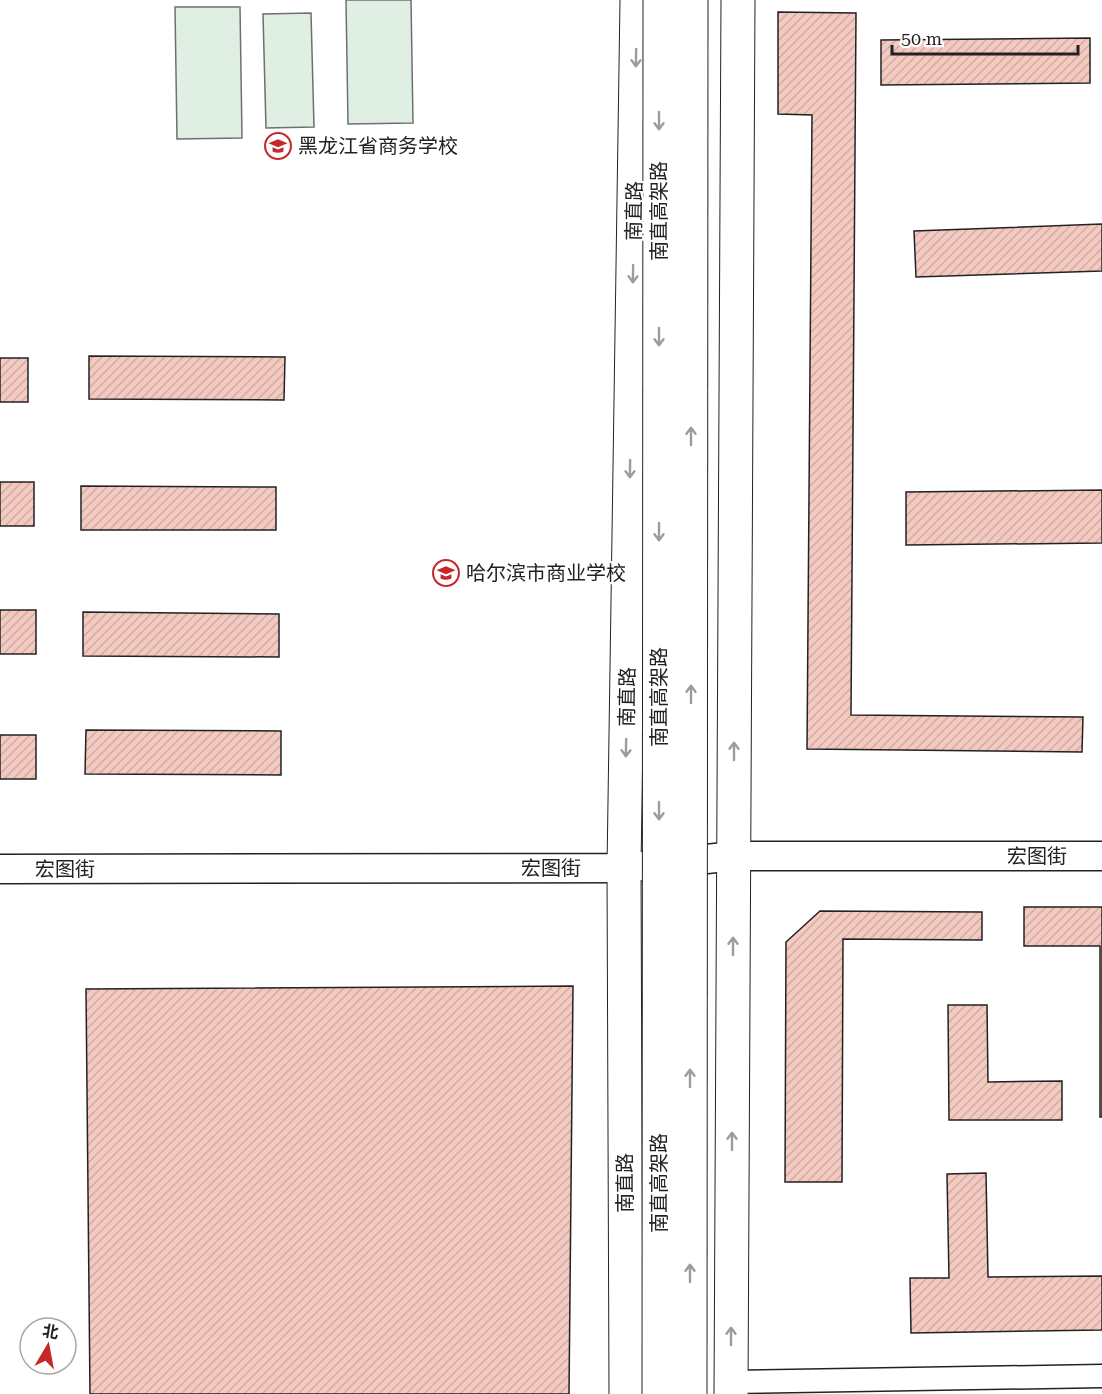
<svg xmlns="http://www.w3.org/2000/svg" width="1102" height="1394" font-family="'Roboto Serif','Noto Sans SC',serif">
<style>
.grass{fill:#e0efe3;stroke:#6f6f6f;stroke-width:1.5}
.building{fill:url(#building-hatch);stroke:#222;stroke-width:1.5}
.lines{fill:none;stroke-linecap:round;stroke-linejoin:round}
.minor-casing{stroke:#222;stroke-width:25}
.tertiary-casing{stroke:#222;stroke-width:31}
.trunk-casing{stroke:#222;stroke-width:35}
.minor{stroke:#fff;stroke-width:22}
.tertiary{stroke:#fff;stroke-width:28}
.trunk{stroke:#fff;stroke-width:33}
.trunk-bridge-casing{stroke:#222;stroke-width:35;stroke-linecap:butt}
.trunk-bridge{stroke:#fff;stroke-width:33}
.oneway{stroke:#9c9c9c}
.labels{text-anchor:middle;dominant-baseline:central;stroke-width:4.5;stroke-linejoin:round;paint-order:stroke}
.poi-label{font-size:20px;fill:#222;stroke:#fff;text-anchor:start}
.street-label{font-size:20px;fill:#222;stroke:#fff}
</style>
<defs>
<pattern id="building-hatch" width="6" height="6" patternUnits="userSpaceOnUse" patternTransform="scale(1.5)"><rect width="6" height="6" fill="#f3c9c0"/><path d="M-1 1l2-2M0 6l6-6M5 7l2-2" fill="none" stroke="#d0aca5"/></pattern>
</defs>
<rect width="100%" height="100%" fill="#fff"/>
<g class="grass">
<polygon points="346,0 411,0 413,123 348,124"/>
<polygon points="175,7 240,7 242,138 177,139"/>
<polygon points="311,13 314,127 266,128 263,14"/>
</g>
<g class="building">
<polygon points="778,12 856,13 851,715 1083,717 1082,752 807,749 812,115 778,114"/>
<polygon points="1090,38 1090,83 881,85 881,40"/>
<polygon points="1102,224 1102,271 916,277 914,231"/>
<polygon points="89,356 285,357 284,400 89,399"/>
<rect x="0" y="358" width="28" height="44"/>
<rect x="0" y="482" width="34" height="44"/>
<polygon points="81,486 276,487 276,530 81,530"/>
<polygon points="1102,490 1102,543 906,545 906,492"/>
<rect x="0" y="610" width="36" height="44"/>
<polygon points="83,612 279,614 279,657 83,656"/>
<polygon points="86,730 281,731 281,775 85,774"/>
<rect x="0" y="735" width="36" height="44"/>
<polygon points="1024,907 1102,907 1102,1117 1100,1117 1100,946 1024,946"/>
<polygon points="820,911 982,912 982,940 843,939 842,1182 785,1182 786,942"/>
<polygon points="573,986 569,1394 90,1394 86,989"/>
<polygon points="948,1005 987,1005 988,1082 1062,1081 1062,1120 949,1120"/>
<polygon points="986,1173 988,1277 1102,1276 1102,1330 911,1333 910,1278 949,1278 947,1174"/>
</g>
<g class="lines">
<defs>
<polyline id="minor" points="731,1382 1102,1376"/>
<polyline id="tertiary" points="0,869 624,868 734,856 1102,856"/>
<g id="trunk">
<polyline points="626,1394 624,868 637,0"/>
<polyline points="731,1394 738,0"/>
</g>
</defs>
<use href="#minor" class="minor-casing"/>
<use href="#tertiary" class="tertiary-casing"/>
<use href="#trunk" class="trunk-casing"/>
<use href="#minor" class="minor"/>
<use href="#tertiary" class="tertiary"/>
<use href="#trunk" class="trunk"/>
<defs>
<g id="trunk-bridge">
<polyline points="659,1394 660,0"/>
<polyline points="690,1394 691,0"/>
</g>
</defs>
<use href="#trunk-bridge" class="trunk-bridge-casing"/>
<use href="#trunk-bridge" class="trunk-bridge"/>
</g>
<defs><path id="oneway-shaft" d="M-6 0H5M1.5-3L5.5 0L1.5 3" fill="none" stroke-width="1.6" stroke-linecap="round" stroke-linejoin="round" transform="scale(1.5)"/></defs>
<g class="oneway">
<use href="#oneway-shaft" transform="translate(636 58) rotate(91)"/>
<use href="#oneway-shaft" transform="translate(659 121) rotate(90)"/>
<use href="#oneway-shaft" transform="translate(633 274) rotate(91)"/>
<use href="#oneway-shaft" transform="translate(659 337) rotate(90)"/>
<use href="#oneway-shaft" transform="translate(691 436) rotate(-90)"/>
<use href="#oneway-shaft" transform="translate(630 469) rotate(91)"/>
<use href="#oneway-shaft" transform="translate(659 532) rotate(90)"/>
<use href="#oneway-shaft" transform="translate(691 694) rotate(-90)"/>
<use href="#oneway-shaft" transform="translate(626 748) rotate(91)"/>
<use href="#oneway-shaft" transform="translate(734 751) rotate(-90)"/>
<use href="#oneway-shaft" transform="translate(659 811) rotate(90)"/>
<use href="#oneway-shaft" transform="translate(733 946) rotate(-90)"/>
<use href="#oneway-shaft" transform="translate(690 1078) rotate(-90)"/>
<use href="#oneway-shaft" transform="translate(732 1141) rotate(-90)"/>
<use href="#oneway-shaft" transform="translate(690 1273) rotate(-90)"/>
<use href="#oneway-shaft" transform="translate(731 1336) rotate(-90)"/>
</g>
<defs>
<symbol id="school-ring" viewBox="-11 -11 22 22"><circle r="9.5" fill="#fff" stroke="#c62828" stroke-width="1.5"/><path d="M0-5L7-2L0 1L-7-2ZM-4 1L0 2.5L4 1V4Q0 6-4 4Z" fill="#c62828"/></symbol>
</defs>
<g fill-rule="evenodd">
<use href="#school-ring" x="263" y="131" width="30" height="30"/>
<use href="#school-ring" x="431" y="558" width="30" height="30"/>
</g>
<g class="labels">
<g class="poi-label">
<text x="298" y="146">黑龙江省商务学校</text>
<text x="466" y="573">哈尔滨市商业学校</text>
</g>
<g class="street-label">
<text transform="translate(634 211) rotate(-89)">南直路</text>
<text transform="translate(659 211) rotate(-90)">南直高架路</text>
<text transform="translate(627 697) rotate(-89)">南直路</text>
<text transform="translate(659 697) rotate(-90)">南直高架路</text>
<text x="1037" y="856">宏图街</text>
<text x="551" y="868">宏图街</text>
<text x="65" y="869">宏图街</text>
<text transform="translate(625 1183) rotate(-90)">南直路</text>
<text transform="translate(659 1183) rotate(-90)">南直高架路</text>
</g>
</g>
<g transform="translate(48 1346) rotate(10)"><circle r="28" fill="#ffffff" stroke="#a7a7a7" stroke-width="1.5"/>
<path d="M0-4.5L10 22L0 15L-10 22Z" fill="#c62828"/>
<text y="-9" font-size="16" font-weight="bold" text-anchor="middle" fill="#222222">北</text>
</g>
<path d="M892 45v9h186v-9" fill="none" stroke="#222222" stroke-width="3"/>
<text x="901" y="45" font-size="18" fill="#222222" stroke="#ffffff" stroke-width="4.5" paint-order="stroke">50 m</text>
</svg>
